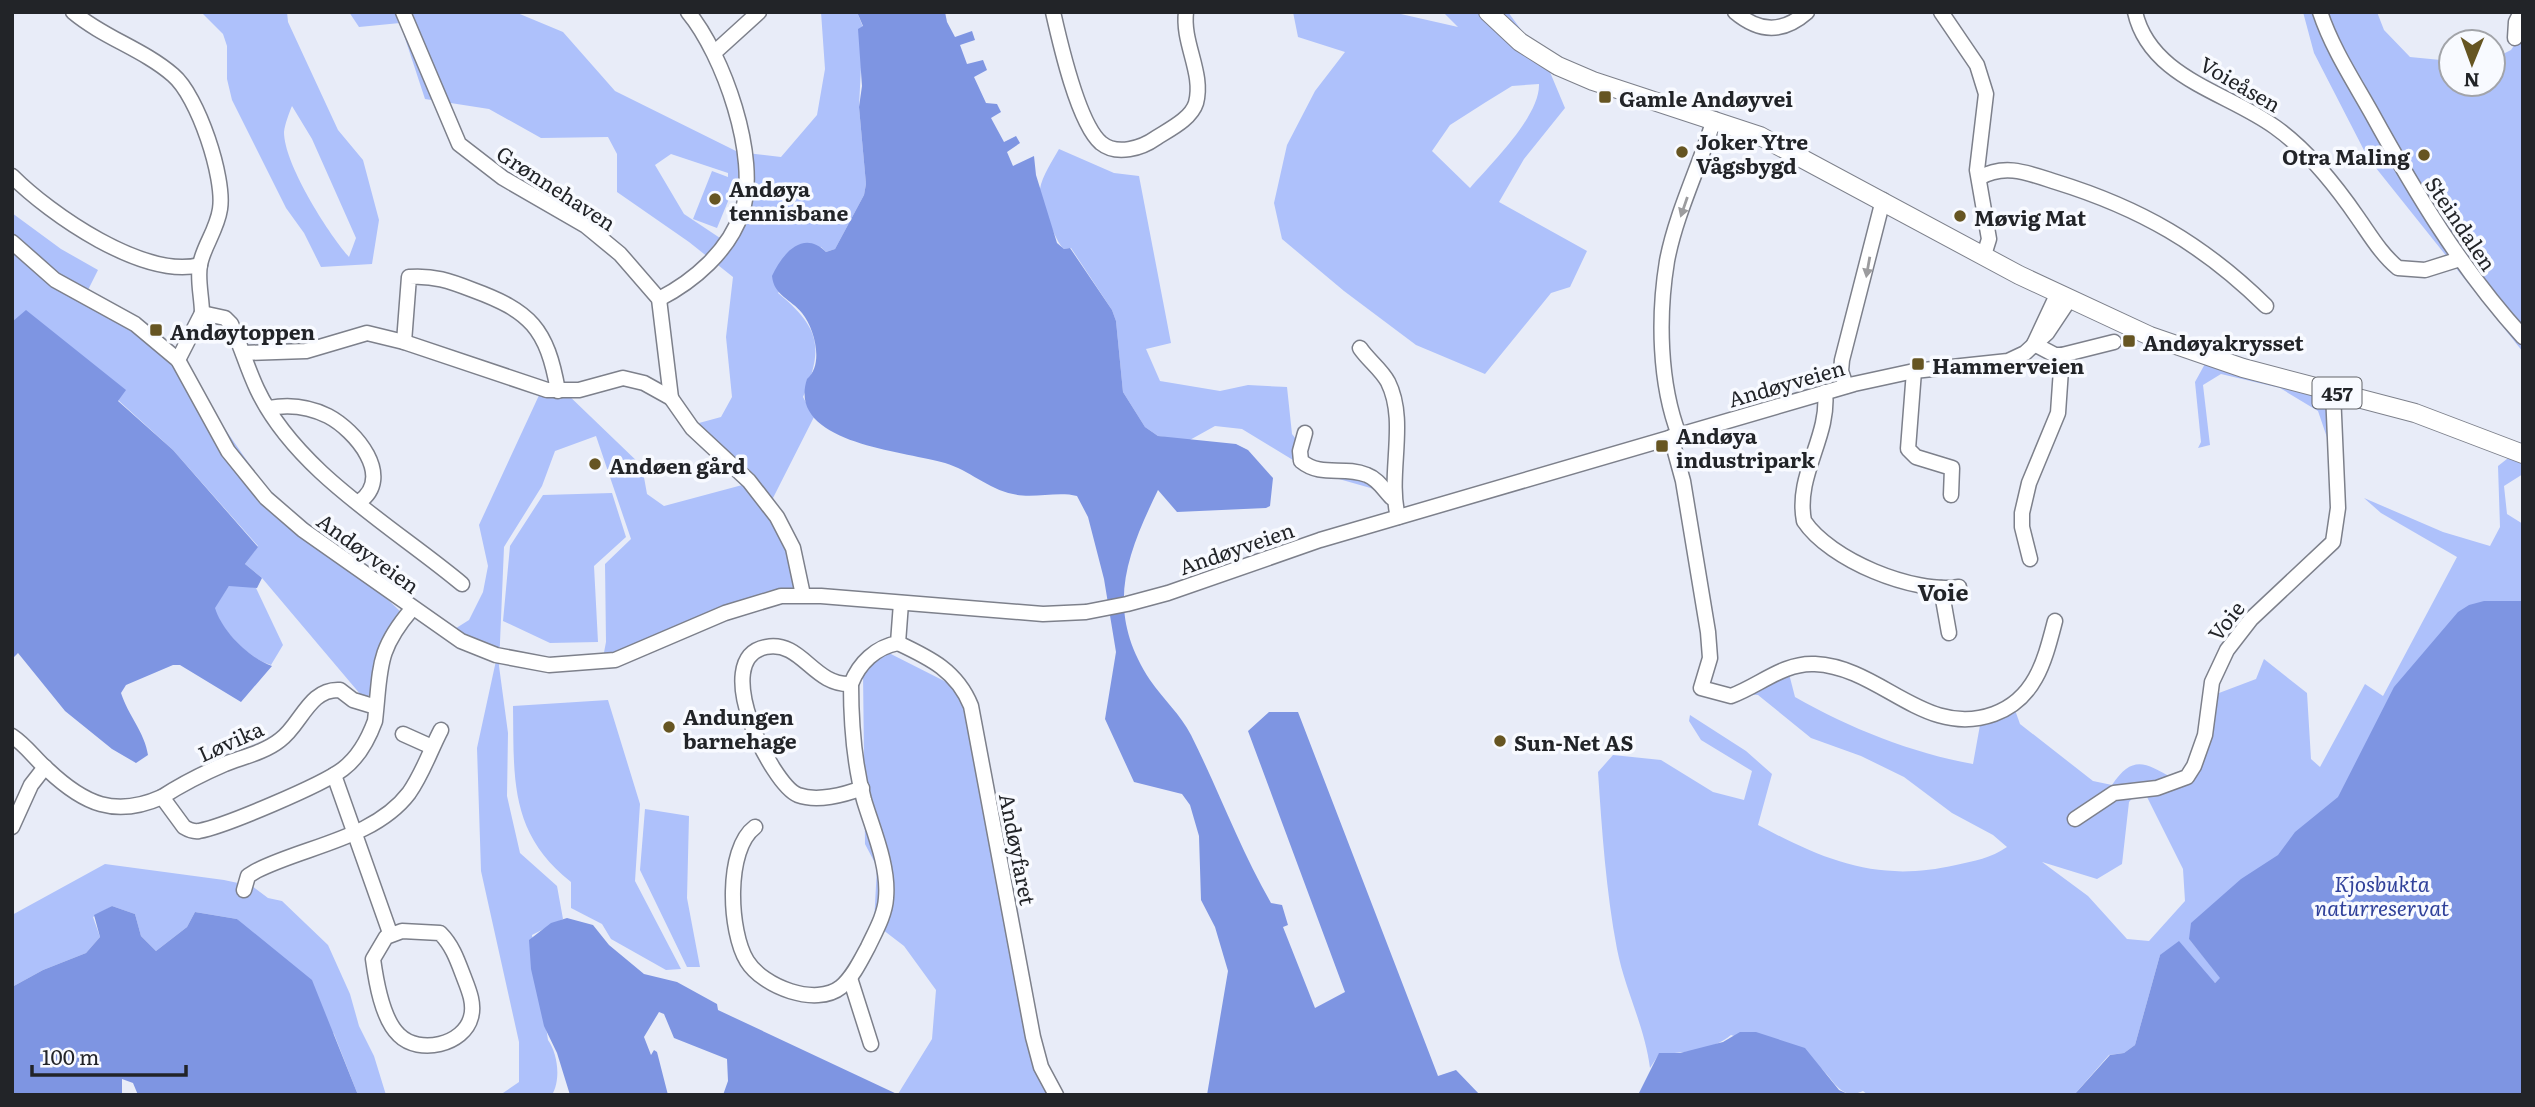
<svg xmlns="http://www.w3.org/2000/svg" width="2535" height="1107" font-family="Literata,serif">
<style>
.green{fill:#aec1fb;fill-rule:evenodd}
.water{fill:#7e95e2}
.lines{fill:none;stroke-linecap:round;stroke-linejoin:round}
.minor-casing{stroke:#7d808b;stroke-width:17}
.major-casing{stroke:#7d808b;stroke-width:20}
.minor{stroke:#fff;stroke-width:14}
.major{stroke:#fff;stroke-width:18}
.oneway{fill:#9c9c9e}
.poi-dot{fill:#652;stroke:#f8faff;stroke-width:2.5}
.labels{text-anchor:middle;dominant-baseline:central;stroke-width:7;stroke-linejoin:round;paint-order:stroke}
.shield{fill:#f8faff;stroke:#626468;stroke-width:2}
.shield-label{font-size:19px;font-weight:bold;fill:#222428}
.street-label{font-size:21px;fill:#222428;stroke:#f8faff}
.poi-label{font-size:21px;font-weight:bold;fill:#222428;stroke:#f8faff;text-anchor:start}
.park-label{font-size:21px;font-style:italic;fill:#30419a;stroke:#f8faff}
.neighbourhood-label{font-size:23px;font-weight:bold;fill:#222428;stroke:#f8faff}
</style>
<rect width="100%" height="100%" fill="#e8ecf8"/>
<g class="green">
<path d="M201,12H287L288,22L338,130L363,160L379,220L372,264L321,267L304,233L286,208L232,100L227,79V46L223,34ZM292,106L312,139L356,238L349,257C328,233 284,164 284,132C285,124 289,113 292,106Z"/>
<path d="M349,12H515L563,32L615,91L738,152L781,157L817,115L825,69L821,12H857L863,27L859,107L866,184L864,195L835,249L826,252L821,247L778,293C820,328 824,347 803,397L814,417L773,498L804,595L773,597L602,663L606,642L605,564L631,539L596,436L555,451L542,486L504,547L499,666L508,733L507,796L520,853L557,886L563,919L532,935L548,1040C558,1054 561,1080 552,1095H500L519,1082V1042L481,871L477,748L497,656L442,637L469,620L483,592L488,566L479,525L541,391H564L642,466L647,494L664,506L746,484L699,423L721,417L732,397L726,337L733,277L689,242L617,192V154L608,137L541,138L489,109L425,99L400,23L359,27ZM671,154L728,173V177L712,171L693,219L717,228L733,189L737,197V226L720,238L684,214L655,165Z"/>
<path d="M1293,12H1392L1458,27L1443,12H1508L1547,65L1565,108L1524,159L1499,202L1587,251L1570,287L1551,293L1485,374L1416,345L1344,291L1282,239L1274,203L1287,145L1315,91L1345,52L1298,37ZM1539,84C1540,116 1492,163 1470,188L1432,151L1450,125L1486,102L1512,86Z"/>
<polygon points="2303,12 2377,12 2384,30 2410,57 2451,61 2451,84 2493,84 2493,59 2511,50 2523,32 2523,352 2368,158 2314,53"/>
<path d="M1059,149L1114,173L1139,176L1171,343L1146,349L1160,381L1220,391L1248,385L1287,387L1292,434L1312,460L1388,493L1311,471L1242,429L1215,426L1188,441L1158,436L1145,427L1123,392L1116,321L1112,310L1071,248L1064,249C1056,243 1039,199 1040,189C1042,176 1053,160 1059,149Z"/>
<polygon points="12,213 61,249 98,270 88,290 173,354 279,507 354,567 406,617 366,701 262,578 245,564 258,546 173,450 118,400 125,390 12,322"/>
<polygon points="2206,362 2321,393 2336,422 2338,470 2318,411 2280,388 2221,374 2203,385 2210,445 2198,448 2201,442 2195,382"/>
<path d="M2523,454V474L2504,486L2507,514L2523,524V1095L2189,939L2221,978L2215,983L2160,955L2135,1045L2124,1053L2109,1055L2074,1095H1868L1863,1091C1838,1103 1833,1074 1815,1064C1794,1051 1756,1044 1731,1035C1713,1051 1681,1053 1659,1054L1650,1068C1645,1027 1625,990 1617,949C1606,891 1602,831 1598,772L1613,755L1661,760L1713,792L1744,800L1752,771L1701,740L1689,721L1690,715L1746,751L1772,774L1758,825C1826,861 1878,883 1956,865C1974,861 1991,858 2007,847L1993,835L1952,813L1904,777L1861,756L1811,738L1758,695L1732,693L1787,666L1795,697C1849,728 1912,753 1973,764L1980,725L2015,710L2020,724L2093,781L2112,785C2132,755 2145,762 2172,778L2191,772L2219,693L2256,679L2264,659L2307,693L2311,759L2320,767L2365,684L2383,696L2457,557L2381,513L2364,498L2443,532L2490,546L2500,527L2498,466L2512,455ZM2142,787L2183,869L2185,901L2149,941L2127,939L2088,896L2042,862L2097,879L2122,864L2129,802Z"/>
<polygon points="612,493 626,537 594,566 598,642 550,643 503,621 510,546 543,495"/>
<path d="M235,584L256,588L283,645L271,665C249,659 221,630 214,608L229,586Z"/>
<polygon points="883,650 964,691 1032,1031 1056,1095 898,1094 932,1039 936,990 904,946 874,923 877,867 865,844 863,672"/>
<path d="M608,700L640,804L635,881L681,969L666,970L611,939L602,924L571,908V882C509,833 514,778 513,706Z"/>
<polygon points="645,809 689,816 687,898 700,967 687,967 640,870"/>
<polygon points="105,864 224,880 252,886 268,898 282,901 328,945 350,994 359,1026 374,1056 386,1095 358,1095 334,1034 237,919 195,912 187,927 156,951 141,936 135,914 112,906 93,917 100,937 86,953 43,970 12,987 12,915"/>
</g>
<g class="water">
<path d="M857,12H945L947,22L955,37L972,31L975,40L960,45L967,64L983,60L987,70L974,77L986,103L997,104L1001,112L991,118L1004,142L1016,136L1020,143L1007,152L1013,166L1034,156L1036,175L1057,243L1064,249L1070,248L1112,310L1116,321L1123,392L1145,427L1158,436L1236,444L1248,450L1273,478L1270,506L1266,508L1177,512L1158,490C1125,558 1105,611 1150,680C1163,699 1181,715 1191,735C1219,791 1240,849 1271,903L1282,905L1288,925L1283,927L1315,1008L1345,992L1248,731L1269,712H1298L1438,1076L1456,1070L1480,1095H1207L1228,971L1215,927L1201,900L1199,836L1190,805L1182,794L1134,782L1105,719L1116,652L1104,579L1088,517L1077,496C1057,491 1033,499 1013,494C988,489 969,470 945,463C905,451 786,444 807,379C824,365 815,329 802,313C791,299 774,296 772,276C782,254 803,229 826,252L835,249L864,195L866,184L859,107L862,86L858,29L863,26Z"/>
<path d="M26,310L126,390L118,401L173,450L258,547L245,564L262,578L257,588L229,586L215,608C222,631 249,658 272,666L241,702L180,665H173L126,685L121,693C128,715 145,733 148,755L136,763L112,749L65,711L18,653L12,659V322Z"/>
<polygon points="2484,601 2523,601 2523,1095 2074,1095 2110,1055 2124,1053 2135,1045 2160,955 2179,941 2215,983 2220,978 2189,939 2191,923 2241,879 2278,855 2295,832 2338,797 2394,687 2458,612 2469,605"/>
<polygon points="112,906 135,914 141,936 156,951 187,927 195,912 237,919 312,980 358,1095 138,1095 133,1083 122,1079 122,1095 12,1095 12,987 43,970 86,953 100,937 94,915"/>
<polygon points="567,918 593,925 609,945 644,974 677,982 717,1004 718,1010 899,1095 723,1095 728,1081 727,1059 674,1038 664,1014 659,1012 644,1037 651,1055 654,1050 657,1052 668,1095 570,1095 557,1053 544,1026 531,969 529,940 551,923"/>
<polygon points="1740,1032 1756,1032 1805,1048 1839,1090 1850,1095 1638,1095 1659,1053 1680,1053 1723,1042"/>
</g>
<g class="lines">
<defs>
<g id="minor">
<path d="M73,12C104,38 143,49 173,75C198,96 225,178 220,209C217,230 203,247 200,265C197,279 202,298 202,313"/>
<polyline points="403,12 459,144 503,178 586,226 620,254 659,299 671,398"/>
<path d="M1053,12C1060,43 1078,123 1101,143C1117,156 1142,148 1156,138C1170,129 1191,119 1196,103C1204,73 1182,43 1186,12"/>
<path d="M1735,12C1760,33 1783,33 1807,12"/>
<polyline points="1941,12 1977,65 1986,94 1977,170 1989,239 1984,255"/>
<path d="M2135,12C2150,78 2227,92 2275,127C2306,149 2336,186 2358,218C2370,235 2381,254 2398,268L2425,270L2460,259"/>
<path d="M2320,12C2332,48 2353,80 2371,112C2415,192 2461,269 2523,337"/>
<polyline points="2515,38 2516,22 2521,12"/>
<polyline points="715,52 759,12"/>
<path d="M12,176C50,214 143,279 200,265"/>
<path d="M1979,178C2005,163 2028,173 2056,182C2140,208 2203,244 2266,306"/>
<polyline points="12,242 55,280 135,324 178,360 228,451 266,498 303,530 461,641 496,655 549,665 615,660 725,613 781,596 821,596 1043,614 1086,612 1127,604 1168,593 1320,540 1854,384 1914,371 2008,361 2025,353 2047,333 2067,303 2064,295 2056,297 2034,344"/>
<path d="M659,299C694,281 729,251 742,212C760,158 723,54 688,12"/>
<path d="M404,342L409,277C433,275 450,281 473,290C530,311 547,328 558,391"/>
<path d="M1360,348C1368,360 1381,369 1388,382C1408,422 1387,474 1398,517"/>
<polyline points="243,353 306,351 367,333 404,342 547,390 579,390 623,378 644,383 671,398 692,428 749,481 777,517 793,548 803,595"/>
<polyline points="2062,355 2114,342"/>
<path d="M178,360L202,313L225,318L231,324C241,346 247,368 257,389C296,472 394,527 462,584"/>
<polyline points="1914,371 1908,449 1916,457 1952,468 1951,495"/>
<polyline points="1846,386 1841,371 1842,360 1883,200"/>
<path d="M1825,392C1830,437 1795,475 1804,521C1830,560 1913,594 1959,587"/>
<path d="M269,408C290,404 308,406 328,416C355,430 395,477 359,502"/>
<path d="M1305,433L1300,451L1301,461C1322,478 1343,465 1367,475C1378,479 1384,490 1392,498"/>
<path d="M1679,435C1659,383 1658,316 1667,261C1676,213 1700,166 1714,119"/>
<path d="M1671,437L1683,481L1708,632L1710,658L1701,688L1731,696C1759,686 1784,662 1815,664C1881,667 1925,739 1994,714C2036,699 2045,659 2055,621"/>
<polyline points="2030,559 2022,527 2022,513 2029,483 2058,413 2062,355 2055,355 2034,344"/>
<polyline points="1941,588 1949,633"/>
<path d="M898,643C930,658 957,671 971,706L1033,1037L1041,1067L1056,1095"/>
<path d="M851,684C813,686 802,640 766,647C708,658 772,785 798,795C817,802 844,795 862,788"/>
<path d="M376,707L353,700L340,690C309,688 301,725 280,740C265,752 243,757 225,764C204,773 182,784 162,797L184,827C189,830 193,832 199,831C225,826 322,785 343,769C359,757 368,740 375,721C381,668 376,651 412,609"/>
<polyline points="403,734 432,747"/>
<path d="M12,736C27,746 35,759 48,770C84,804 115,818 162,797"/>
<polyline points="334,775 390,933"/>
<polyline points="2075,819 2114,793 2157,788 2187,777 2194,766 2205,735 2212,682 2227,650 2251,619 2333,542 2338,508 2333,392"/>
<polyline points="12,827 31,785 45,767"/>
<path d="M755,827C725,849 729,932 747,961C763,987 816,1007 841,987C853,977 861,960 868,947C875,932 885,915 886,898C889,866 873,830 864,800C854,763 851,722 851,684C859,663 876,647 898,643L901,603"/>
<path d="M244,890L248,876L256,871C305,846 374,839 409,793C423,773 430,751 441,730"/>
<path d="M402,931L440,933C452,945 457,959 463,975C468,988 475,1003 471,1017C464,1045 419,1055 399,1035C382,1019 376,981 373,959L386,937Z"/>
<polyline points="850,978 871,1044"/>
</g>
<polyline id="major" points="1488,12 1520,42 1558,66 1593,81 1760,136 2019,275 2150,336 2243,368 2415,413 2523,454"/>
</defs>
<use href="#minor" class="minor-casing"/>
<use href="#major" class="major-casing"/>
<use href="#minor" class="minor"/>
<use href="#major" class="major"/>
</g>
<defs><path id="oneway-solid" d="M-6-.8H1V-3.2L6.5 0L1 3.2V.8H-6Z" transform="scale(1.75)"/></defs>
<g class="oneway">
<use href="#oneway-solid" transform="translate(1684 207) rotate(109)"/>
<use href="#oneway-solid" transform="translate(1868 267) rotate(100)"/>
</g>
<g class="poi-dot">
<rect x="1598" y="90" width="14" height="14" rx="3.5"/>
<circle cx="1682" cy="152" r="7"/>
<circle cx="2424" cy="155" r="7"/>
<circle cx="715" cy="199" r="7"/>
<circle cx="1960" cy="216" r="7"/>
<rect x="149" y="323" width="14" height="14" rx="3.5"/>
<rect x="2122" y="334" width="14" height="14" rx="3.5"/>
<rect x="1911" y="357" width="14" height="14" rx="3.5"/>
<rect x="1655" y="439" width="14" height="14" rx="3.5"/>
<circle cx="595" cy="464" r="7"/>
<circle cx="669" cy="727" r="7"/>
<circle cx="1500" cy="741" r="7"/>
</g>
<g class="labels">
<rect class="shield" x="2312.5" y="377.5" width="49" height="31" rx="5"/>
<g class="shield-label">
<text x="2337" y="393">457</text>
</g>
<g class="street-label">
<text transform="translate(2241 83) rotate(30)">Voieåsen</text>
<text transform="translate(557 187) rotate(33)">Grønnehaven</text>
<text transform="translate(2462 223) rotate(56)">Steindalen</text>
<text transform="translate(1786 382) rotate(-16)">Andøyveien</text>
<text transform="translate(1236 547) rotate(-19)">Andøyveien</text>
<text transform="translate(369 552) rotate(36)">Andøyveien</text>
<text transform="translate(2225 620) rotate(-52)">Voie</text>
<text transform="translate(230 740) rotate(-24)">Løvika</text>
<text transform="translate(1019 849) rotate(79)">Andøyfaret</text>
</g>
<g class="poi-label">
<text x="1619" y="97">Gamle Andøyvei</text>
<text x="1696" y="140">Joker Ytre<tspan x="1696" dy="24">Vågsbygd</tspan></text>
<text x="2410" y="155" text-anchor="end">Otra Maling</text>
<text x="729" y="187">Andøya<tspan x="729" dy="24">tennisbane</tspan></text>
<text x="1974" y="216">Møvig Mat</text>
<text x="170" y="330">Andøytoppen</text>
<text x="2143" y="341">Andøyakrysset</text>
<text x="1932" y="364">Hammerveien</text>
<text x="1676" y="434">Andøya<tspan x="1676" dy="24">industripark</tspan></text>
<text x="609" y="464">Andøen gård</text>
<text x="683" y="715">Andungen<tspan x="683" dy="24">barnehage</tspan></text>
<text x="1514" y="741">Sun-Net AS</text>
</g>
<g class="park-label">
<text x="2382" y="882">Kjosbukta<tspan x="2382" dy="24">naturreservat</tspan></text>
</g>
<g class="neighbourhood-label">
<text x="1943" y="591">Voie</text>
</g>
</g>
<rect width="2535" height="1107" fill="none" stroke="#222428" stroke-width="28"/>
<g transform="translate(2472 63) rotate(181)"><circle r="33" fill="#f8faff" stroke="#a2a4a9" stroke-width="2"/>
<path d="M0-5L12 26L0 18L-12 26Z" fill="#665522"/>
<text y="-10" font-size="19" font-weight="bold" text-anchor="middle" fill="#222428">N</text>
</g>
<path d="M32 1065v10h154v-10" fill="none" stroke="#222428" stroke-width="3.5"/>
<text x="42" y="1065" font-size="21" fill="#222428" stroke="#f8faff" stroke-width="5" paint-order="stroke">100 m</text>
</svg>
